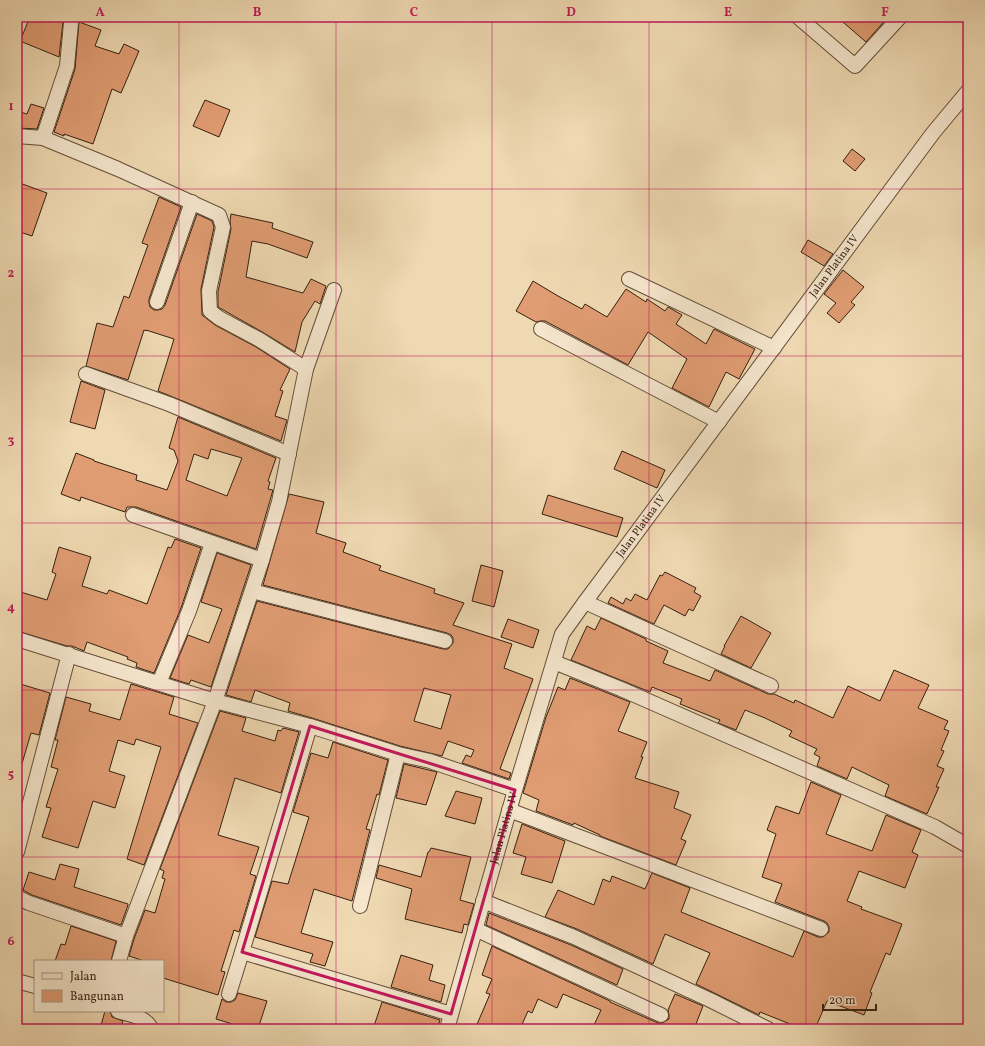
<svg xmlns="http://www.w3.org/2000/svg" width="985" height="1046" font-family="Vollkorn,serif">
<style>
.building{fill:#e09c72;stroke:#351f0f;fill-rule:evenodd}
.lines{fill:none;stroke-linecap:round;stroke-linejoin:round}
.minor-casing{stroke:#644e38;stroke-width:16}
.minor{stroke:#f5e6cd;stroke-width:14}
.marked{fill:none;stroke:#c2185b;stroke-width:3;stroke-linejoin:round}
.grid{fill:none;stroke:#c2185b;stroke-width:1;stroke-opacity:0.55}
.labels{text-anchor:middle;dominant-baseline:central;stroke-width:3.5;stroke-linejoin:round;paint-order:stroke}
.street-label{font-size:11px;fill:#351f0f;stroke:#f5e6cd}
.neatline{fill:none;stroke:#c2185b;stroke-width:1.5}
.grid-label{font-size:13px;text-anchor:middle;font-weight:bold;fill:#c2185b}
</style>
<rect width="100%" height="100%" fill="#efd9b2"/>
<filter id="stains"><feTurbulence type="fractalNoise" baseFrequency=".005" numOctaves="4"/><feColorMatrix values="0 0 0 0 .2 0 0 0 0 .09 0 0 0 0 .02 0 0 0 .5 -.17"/></filter>
<radialGradient id="worn" r=".72"><stop offset=".6" stop-color="#630" stop-opacity="0"/><stop offset="1" stop-color="#630" stop-opacity=".3"/></radialGradient>
<g class="building">
<polygon points="30,17 65,17 63,22 59,57 20,41"/>
<polygon points="837,17 888,17 866,42"/>
<polygon points="79,22 101,30 95,46 119,54 124,44 139,51 121,93 112,89 93,144 64,134 64,136 54,132 75,69"/>
<polygon points="205,100 230,110 219,137 193,126"/>
<polygon points="31,104 44,108 37,129 17,128 17,111 27,114"/>
<polygon points="852,149 865,159 855,171 843,161"/>
<polygon points="17,182 47,193 32,236 17,231"/>
<polygon points="159,197 181,207 149,299 149,303 150,307 154,310 158,310 162,309 165,305 197,214 212,221 214,227 201,289 202,315 215,325 256,347 290,369 280,390 283,391 275,416 287,420 281,441 158,391 174,339 146,330 146,331 144,330 128,380 86,366 97,323 113,327 124,296 129,298 148,245 142,243"/>
<polygon points="231,214 273,223 272,228 313,242 307,258 268,244 252,241 246,277 303,293 311,279 326,286 320,304 315,301 302,322 295,352 264,333 218,307 218,292 231,229 230,221"/>
<polygon points="808,240 833,254 824,266 801,252"/>
<polygon points="843,270 864,287 851,302 855,305 839,323 827,313 836,303 824,294"/>
<polygon points="533,281 558,296 582,309 585,304 607,317 626,289 646,302 647,299 665,311 668,307 682,315 676,324 706,344 714,329 755,349 739,379 726,372 709,407 672,388 687,359 648,332 628,365 545,321 540,321 536,322 516,311"/>
<polygon points="81,381 105,390 95,429 70,422"/>
<path d="M178,417L276,458L268,481L270,482L268,489L273,490L256,549L136,507H127L125,512L81,497L80,501L61,494L76,453L94,460V461L137,475L136,480L167,490L178,461L174,450L169,448ZM211,449L242,458L227,496L186,480L194,454L208,459Z"/>
<polygon points="622,451 665,470 657,488 614,469"/>
<path d="M289,494L324,502L316,533L346,543L343,552L381,566L379,570L435,589L434,593L464,603L453,625L512,644L504,668L533,679L500,769L511,773L509,779L462,763L466,755L471,757L474,750L448,741L442,756L400,746L312,718L288,711L290,703L255,690L251,702L226,695L257,601L443,649H448L453,643V638L451,635L447,633L263,585ZM424,688L451,695L441,729L414,721Z"/>
<polygon points="548,495 623,518 617,537 542,514"/>
<polygon points="175,539 201,548 181,608 154,673 136,667 137,663 127,659 128,657 87,642 84,651 72,646 67,646 17,631 17,591 47,600 56,574 52,572 59,547 91,557 82,586 107,594 109,590 147,604 168,547 171,548"/>
<polygon points="217,553 251,565 211,687 191,680 189,684 170,678 188,635 209,643 222,609 201,602"/>
<polygon points="481,565 503,571 494,607 472,601"/>
<polygon points="665,572 696,588 694,592 701,596 693,611 689,609 685,616 664,605 654,624 608,603 611,597 623,604 626,598 631,601 635,594 647,600 660,575 662,576"/>
<polygon points="741,616 771,633 751,668 721,654 725,646 724,646"/>
<polygon points="601,618 646,639 646,641 668,651 663,663 710,681 715,670 768,694 774,694 794,703 795,700 833,718 848,686 880,701 894,670 929,685 918,708 948,721 944,729 949,731 941,750 944,751 937,766 944,769 936,787 939,787 927,814 885,796 889,785 852,767 847,779 817,766 820,757 814,754 817,749 789,736 792,731 765,718 745,710 736,730 718,723 720,720 680,704 682,699 652,687 650,692 571,660 587,626 595,630"/>
<polygon points="508,619 539,630 533,648 501,637"/>
<polygon points="570,678 630,702 618,731 647,742 641,757 643,757 635,778 679,792 674,808 691,815 681,839 686,841 676,865 600,836 600,835 574,823 573,825 536,811 539,800 523,793 546,717 558,687 565,690"/>
<polygon points="17,683 50,693 39,735 31,733 21,767 17,766"/>
<polygon points="131,684 174,697 169,714 198,723 144,865 127,859 161,747 136,739 134,745 118,740 109,771 125,776 115,808 93,801 78,848 42,837 51,808 46,807 58,769 51,767 58,740 55,740 66,697 91,704 89,711 120,720"/>
<polygon points="220,711 246,718 242,731 275,741 278,730 281,731 283,728 299,732 281,793 235,778 218,835 259,847 250,874 256,876 239,932 234,930 221,971 225,972 218,995 163,978 163,961 144,961 129,956 134,939 145,910 155,913 165,879 162,878 164,871 160,869"/>
<polygon points="333,742 388,760 379,795 377,794 366,829 370,830 352,901 314,889 301,933 333,942 325,966 310,962 313,954 255,937 272,881 288,884 309,817 293,812 311,753 328,758"/>
<polygon points="404,764 437,772 426,805 396,798"/>
<polygon points="811,782 841,795 826,834 872,851 886,815 921,830 912,852 918,855 905,888 859,871 847,901 862,907 861,909 902,924 890,955 886,953 870,992 872,993 864,1015 827,1001 815,1029 788,1029 790,1024 760,1012 759,1015 696,984 710,953 665,934 653,964 577,929 545,917 558,890 594,905 603,879 610,882 612,876 645,889 652,873 690,888 681,912 793,957 804,931 818,937 823,937 829,932 829,927 827,923 824,921 775,902 782,884 762,877 776,834 767,830 776,806 799,814"/>
<polygon points="456,791 482,798 475,824 445,816"/>
<polygon points="522,824 565,841 552,883 521,874 526,857 513,853"/>
<polygon points="431,848 471,857 460,900 474,904 468,925 464,924 462,933 405,919 412,889 376,878 379,865 421,877 428,852 429,852"/>
<polygon points="60,864 79,869 74,887 128,904 128,905 121,925 32,895 23,890 29,872 55,880"/>
<polygon points="489,913 571,945 623,969 617,985 486,925"/>
<polygon points="71,926 116,941 111,961 55,961 61,944 65,945"/>
<polygon points="492,946 610,1001 610,1002 658,1023 662,1023 669,1019 669,1015 668,1010 675,994 703,1006 694,1029 604,1029 594,1025 601,1010 563,994 557,1008 538,999 532,1013 528,1011 520,1029 475,1029 490,994 486,993 492,979 482,975"/>
<polygon points="401,955 433,965 429,980 445,985 441,1002 391,987"/>
<polygon points="238,993 267,1001 258,1029 249,1029 216,1019 222,999 226,1002 231,1002 235,1000"/>
<polygon points="382,1002 440,1020 437,1029 373,1029"/>
<polygon points="105,1011 110,1011 112,1017 123,1021 120,1029 100,1029"/>
</g>
<g class="lines">
<defs>
<g id="minor">
<polyline points="798,17 855,66 900,17"/>
<polyline points="17,136 43,138 67,66 71,23"/>
<polyline points="43,138 118,169 219,215 223,227 209,291 210,311 219,318 260,340 306,369 279,502 262,560 215,701 126,936 119,961"/>
<polyline points="629,279 774,348"/>
<polyline points="157,302 192,202"/>
<polyline points="541,329 719,422"/>
<polyline points="306,369 334,290"/>
<polyline points="86,374 169,404 289,454"/>
<polyline points="133,515 262,560"/>
<polyline points="252,591 445,641"/>
<polyline points="585,602 771,686"/>
<polyline points="17,639 215,701 310,726 398,754 430,761 515,790"/>
<polyline points="554,662 621,689 935,827 968,846"/>
<polyline points="159,683 189,611 212,543"/>
<polyline points="310,726 242,952 451,1014"/>
<polyline points="509,810 821,929"/>
<polyline points="17,852 69,654"/>
<polyline points="17,897 29,903 126,936"/>
<polyline points="483,901 574,937 710,1000 768,1029"/>
<polyline points="360,906 398,754"/>
<polyline points="475,929 661,1015"/>
<polyline points="17,981 35,986"/>
<polyline points="229,994 242,952"/>
<path d="M118,1011C130,1015 147,1017 151,1029"/>
<path id="s1" d="M447,1029L515,790L562,634L585,602L933,133L968,91"/>
</g>
</defs>
<use href="#minor" class="minor-casing"/>
<use href="#minor" class="minor"/>
</g>
<path class="marked" d="M310,726L515,790L451,1014L242,952Z"/>
<path class="grid" d="M179,17V1029M336,17V1029M492,17V1029M649,17V1029M806,17V1029M17,189H968M17,356H968M17,523H968M17,690H968M17,857H968"/>
<g class="labels">
<g class="street-label">
<text stroke="none"><textPath href="#s1" startOffset="869">Jalan Platina IV</textPath></text>
<text stroke="none"><textPath href="#s1" startOffset="545">Jalan Platina IV</textPath></text>
<text stroke="none"><textPath href="#s1" startOffset="209">Jalan Platina IV</textPath></text>
</g>
</g>
<rect width="985" height="1046" fill="none" stroke="#efd9b2" stroke-width="44"/>
<rect x="34" y="960" width="130" height="52" fill="#f5e6cd" stroke="#a89681"/>
<rect x="42" y="973" width="20" height="6" fill="#f5e6cd" stroke="#a89681"/>
<text x="70" y="980" font-size="12" fill="#351f0f">Jalan</text>
<rect x="42" y="990" width="20" height="12" fill="#e09c72" stroke="#a89681"/>
<text x="70" y="1000" font-size="12" fill="#351f0f">Bangunan</text>
<path d="M823 1004v6h53v-6" fill="none" stroke="#351f0f" stroke-width="2"/>
<text x="829" y="1004" font-size="12" fill="#351f0f" stroke="#f5e6cd" stroke-width="3" paint-order="stroke">20 m</text>
<rect x="22" y="22" width="941" height="1002" class="neatline"/>
<g class="grid-label">
<text x="100" y="16">A</text>
<text x="257" y="16">B</text>
<text x="414" y="16">C</text>
<text x="571" y="16">D</text>
<text x="728" y="16">E</text>
<text x="885" y="16">F</text>
<text x="11" y="110">1</text>
<text x="11" y="277">2</text>
<text x="11" y="444">3</text>
<text x="11" y="611">4</text>
<text x="11" y="778">5</text>
<text x="11" y="945">6</text>
</g>
<rect width="100%" height="100%" filter="url(#stains)"/>
<rect width="100%" height="100%" fill="url(#worn)"/>
</svg>
